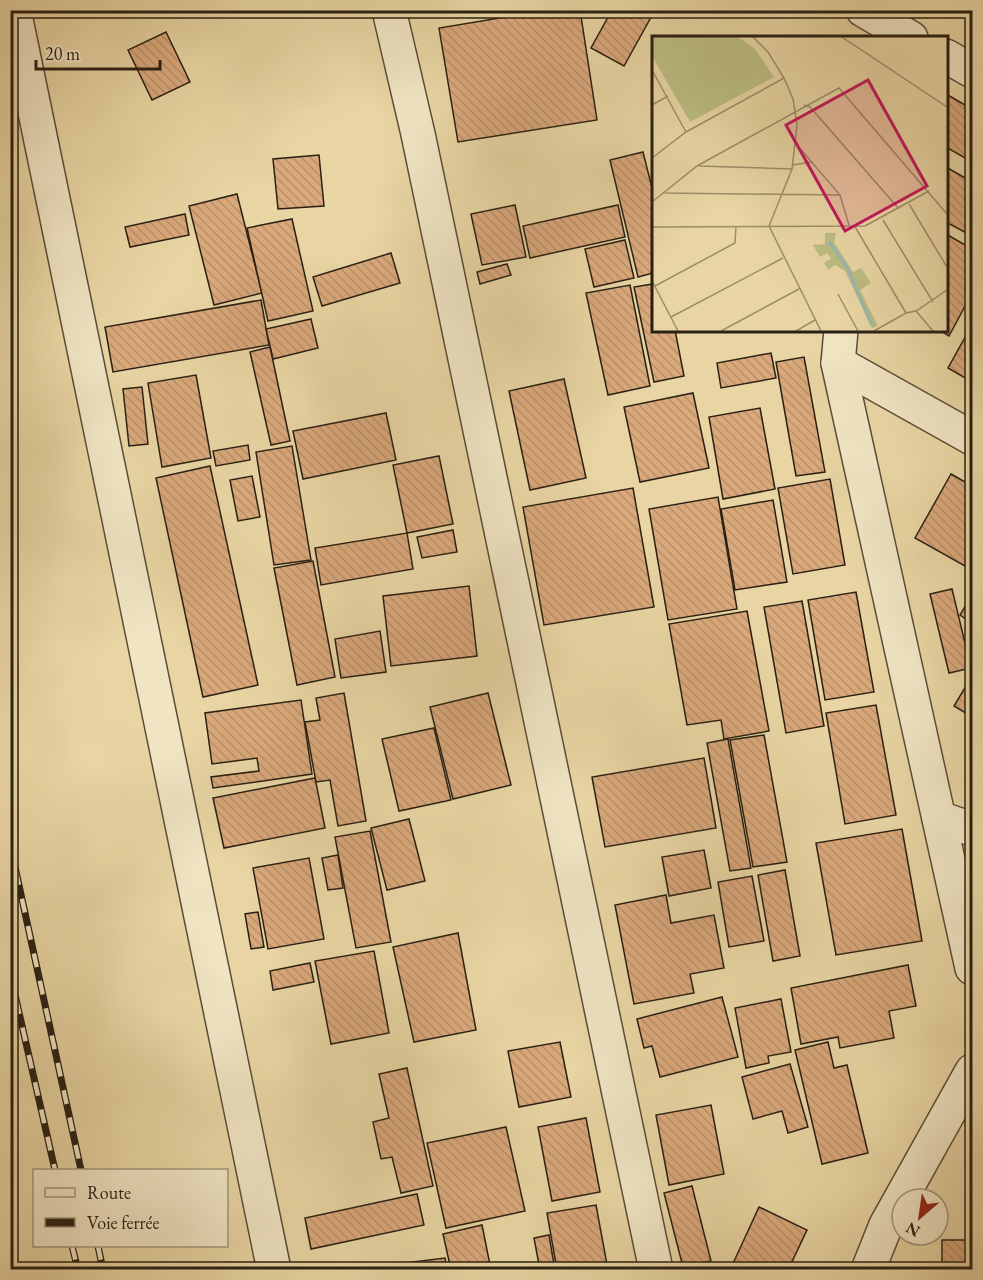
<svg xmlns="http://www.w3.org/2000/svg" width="983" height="1280" font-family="'EB Garamond',serif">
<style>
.building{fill:url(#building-back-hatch);stroke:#2a2013;stroke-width:1.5}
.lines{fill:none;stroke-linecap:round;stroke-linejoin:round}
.minor-casing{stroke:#5a4d37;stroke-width:36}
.minor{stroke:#f0e4c3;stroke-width:33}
.rail-casing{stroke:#2a2013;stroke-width:7}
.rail{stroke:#f0e4c3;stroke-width:4.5;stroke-dasharray:14;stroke-linecap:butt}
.inset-river{fill:none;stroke:#9ab6b0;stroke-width:3}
.inset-road{fill:none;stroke:#9c8d69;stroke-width:1.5}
.view{fill:#c2185b;fill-opacity:0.15;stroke:#c2185b;stroke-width:3}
.inset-edge{fill:none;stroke:#2a2013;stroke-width:3}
</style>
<defs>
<pattern id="building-back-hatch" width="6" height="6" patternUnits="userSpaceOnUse" patternTransform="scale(1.5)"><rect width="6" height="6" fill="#d9a87b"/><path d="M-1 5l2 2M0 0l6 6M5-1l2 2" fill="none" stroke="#ba9069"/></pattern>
</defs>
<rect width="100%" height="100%" fill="#e8d5a3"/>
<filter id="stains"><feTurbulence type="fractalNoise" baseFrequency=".00333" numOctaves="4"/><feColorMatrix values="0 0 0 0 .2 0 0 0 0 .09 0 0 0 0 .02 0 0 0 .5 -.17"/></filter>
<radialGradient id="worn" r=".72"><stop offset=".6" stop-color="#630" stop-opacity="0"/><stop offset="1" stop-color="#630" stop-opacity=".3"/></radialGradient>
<g class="building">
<polygon points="548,10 580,10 597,120 458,142 439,28"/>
<polygon points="612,10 655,10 624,66 591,48"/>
<polygon points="166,32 190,82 152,100 128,50"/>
<polygon points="946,94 972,109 972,162 946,147"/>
<polygon points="643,152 653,192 653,273 638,277 610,160"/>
<polygon points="319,155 324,206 278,209 273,159"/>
<polygon points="946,167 972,182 972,236 946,222"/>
<polygon points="237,194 262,293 214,305 189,206"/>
<polygon points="515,205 526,257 482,265 471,214"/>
<polygon points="618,205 625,237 530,258 523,226"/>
<polygon points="185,214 189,235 130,247 125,227"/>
<polygon points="292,219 313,311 268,321 247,228"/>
<polygon points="946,234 972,249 972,293 949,336 939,330 946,330"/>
<polygon points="625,240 634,278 594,287 585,249"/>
<polygon points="391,253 400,283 322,306 313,277"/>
<polygon points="507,264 511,275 480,284 477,272"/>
<polygon points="653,284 653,330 675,330 684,376 654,382 634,287"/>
<polygon points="630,285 650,386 608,395 586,293"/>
<polygon points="261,300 269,345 113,372 105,327"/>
<polygon points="311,319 318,348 273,359 266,329"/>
<polygon points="972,325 972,382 948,368"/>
<polygon points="270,347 290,441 271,445 250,352"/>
<polygon points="771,353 776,378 721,388 717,363"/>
<polygon points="804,357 825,472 796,476 776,362"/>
<polygon points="196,375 211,458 162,467 148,383"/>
<polygon points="564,379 586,478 530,490 509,391"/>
<polygon points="142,387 148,444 129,446 123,389"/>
<polygon points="693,393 709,468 640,482 624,407"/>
<polygon points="760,408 775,489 723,499 709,417"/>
<polygon points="386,413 396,460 303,479 293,431"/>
<polygon points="248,445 250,460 216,466 213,451"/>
<polygon points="292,446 311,560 274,565 256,452"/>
<polygon points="439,456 453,524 407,533 393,465"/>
<polygon points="210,466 258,685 203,697 156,478"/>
<polygon points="951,474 972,486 972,553 965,566 915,538"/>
<polygon points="252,476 260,517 238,521 230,480"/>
<polygon points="830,479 845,565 793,574 778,488"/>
<polygon points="633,488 654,607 544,625 523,507"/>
<polygon points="718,497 737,609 668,620 649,509"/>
<polygon points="773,500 787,582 735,590 721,509"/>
<polygon points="453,530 457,552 422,558 417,537"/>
<polygon points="407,533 413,569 321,585 315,548"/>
<polygon points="313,561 335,677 297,685 274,568"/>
<polygon points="469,586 477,656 391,666 383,596"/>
<polygon points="952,589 971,668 949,673 930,594"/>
<polygon points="856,592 874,692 825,700 808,600"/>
<polygon points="972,595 972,623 960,615"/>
<polygon points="802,601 824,726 786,733 764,607"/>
<polygon points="747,611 769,731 724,739 721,720 687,725 669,624"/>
<polygon points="380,631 386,672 341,678 335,639"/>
<polygon points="972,676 972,717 954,706"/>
<polygon points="344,693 366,821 338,826 330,780 316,782 305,722 320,720 316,698"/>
<polygon points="488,693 511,785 453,799 430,707"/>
<polygon points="301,700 312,774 213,788 211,777 259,771 257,758 212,764 205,713"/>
<polygon points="876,705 896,815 845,824 826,713"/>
<polygon points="434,728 451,800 399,811 382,739"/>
<polygon points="764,735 787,862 753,867 730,740"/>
<polygon points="728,739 751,868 730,871 707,743"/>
<polygon points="704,758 716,828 605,847 592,777"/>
<polygon points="315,778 325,828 224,848 213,798"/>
<polygon points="409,819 425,881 387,890 371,828"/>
<polygon points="902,829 922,941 836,955 816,843"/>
<polygon points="370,831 391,942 356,948 335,837"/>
<polygon points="704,850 711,888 669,896 662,857"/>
<polygon points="338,855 343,888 328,890 322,858"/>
<polygon points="309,858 324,939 268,949 253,868"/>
<polygon points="785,870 800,956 773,961 758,875"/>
<polygon points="752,876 764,941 729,947 718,882"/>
<polygon points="666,895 671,923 714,915 724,968 690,974 694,993 634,1004 615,905"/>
<polygon points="258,912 264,947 251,949 245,914"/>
<polygon points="458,933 476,1030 414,1042 393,947"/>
<polygon points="374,951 389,1033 331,1044 315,961"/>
<polygon points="310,963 314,982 273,990 270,971"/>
<polygon points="908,965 916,1006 889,1011 894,1038 840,1048 838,1037 801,1044 791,988"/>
<polygon points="722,997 738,1057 660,1077 652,1046 644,1048 637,1019"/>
<polygon points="781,999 791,1052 768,1056 769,1063 746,1068 735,1008"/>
<polygon points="560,1042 571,1097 519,1107 508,1051"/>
<polygon points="828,1042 834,1068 847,1065 868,1153 822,1164 795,1050"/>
<polygon points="790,1064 808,1127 788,1133 782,1111 753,1119 742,1077"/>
<polygon points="407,1068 433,1186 401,1193 392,1157 381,1159 373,1122 389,1118 379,1074"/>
<polygon points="711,1105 724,1174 669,1185 656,1115"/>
<polygon points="586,1118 600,1192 552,1201 538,1127"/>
<polygon points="506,1127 525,1211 446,1228 427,1143"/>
<polygon points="692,1186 711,1261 683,1267 664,1193"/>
<polygon points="417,1194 424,1225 311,1249 305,1218"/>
<polygon points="596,1205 608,1270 557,1270 547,1213"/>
<polygon points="759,1207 807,1230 788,1270 730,1270"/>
<polygon points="482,1225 491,1270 451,1270 443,1234"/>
<polygon points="549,1235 555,1270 540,1270 534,1238"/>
<rect x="942" y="1240" width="30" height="30"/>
<polygon points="445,1258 447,1270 347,1270"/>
</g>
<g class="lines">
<defs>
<g id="minor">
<polyline points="14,10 274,1270"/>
<polyline points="389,10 418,134 656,1270"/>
<polyline points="863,10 911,38"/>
<polyline points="946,56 972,71"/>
<polyline points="841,330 838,363 972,968"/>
<polyline points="838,363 972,438"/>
<polyline points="939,818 972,829"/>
<polyline points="868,1270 886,1225 972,1071"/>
</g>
</defs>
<use href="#minor" class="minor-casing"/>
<use href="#minor" class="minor"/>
<defs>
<g id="rail">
<polyline points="10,844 81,1170"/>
<polyline points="10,973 55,1170"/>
<polyline points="72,1246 78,1270"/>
<polyline points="98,1246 103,1270"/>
</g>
</defs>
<use href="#rail" class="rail-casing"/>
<use href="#rail" class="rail"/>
</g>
<g transform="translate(652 36)">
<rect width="296" height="296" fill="#e8d5a3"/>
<path d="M0,1H86L103,13L122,41L38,86L0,20ZM173,197H184L182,206L201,236L209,232L219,247L208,254L226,290L220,292L193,235L183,229L176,234L172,227L179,222L175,217L168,221L161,209L173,208Z" fill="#bbbc81"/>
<path class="inset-river" d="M177,206L195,231L220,290"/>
<path class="inset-road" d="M101,1L116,16L132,42L141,63L145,89L140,133L117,190L169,295M190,1L295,71M0,34L34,96M0,69L16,60M152,69L158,71L247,173M145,109L188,159L197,189M0,122L34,96L132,42M141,129L159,126M47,130L140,133M13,157L188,159M0,166L45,130L187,52L295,178M257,168L295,231M231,184L281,266M202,189L254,277M0,191L213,190L277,155M0,245L26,295M3,250L83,207L84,190M186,258L206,295M264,275L281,295M19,281L131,222M69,295L147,253M144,295L163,284M222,295L254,277L264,275L295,254"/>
<path class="view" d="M216,44L275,150L193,195L134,89Z"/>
<rect width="296" height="296" class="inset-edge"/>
</g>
<rect width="983" height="1280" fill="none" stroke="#e8d5a3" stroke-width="36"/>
<rect x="12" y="12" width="959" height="1256" fill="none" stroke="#2a2013" stroke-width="3"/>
<rect x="18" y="18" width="947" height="1244" fill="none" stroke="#2a2013" stroke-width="1.5"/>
<rect x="33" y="1169" width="195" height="78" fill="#f0e4c3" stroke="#a1967d" stroke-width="1.5"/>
<rect x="45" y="1188" width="30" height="9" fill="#f0e4c3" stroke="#a1967d" stroke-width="1.5"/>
<text x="87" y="1199" font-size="18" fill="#2a2013">Route</text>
<rect x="45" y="1218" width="30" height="9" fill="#2a2013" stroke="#a1967d" stroke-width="1.5"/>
<text x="87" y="1229" font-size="18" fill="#2a2013">Voie ferrée</text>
<g transform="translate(920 1217) rotate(209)"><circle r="28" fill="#f0e4c3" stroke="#a1967d" stroke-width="1.5"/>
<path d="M0-4.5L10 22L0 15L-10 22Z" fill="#8f2418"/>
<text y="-9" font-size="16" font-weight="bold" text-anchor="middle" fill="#2a2013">N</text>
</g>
<path d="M36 60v9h124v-9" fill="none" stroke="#2a2013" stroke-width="3"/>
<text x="45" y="60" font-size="18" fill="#2a2013" stroke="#f0e4c3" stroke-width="4.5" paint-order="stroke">20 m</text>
<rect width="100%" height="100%" filter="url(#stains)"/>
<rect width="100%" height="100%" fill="url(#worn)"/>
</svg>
